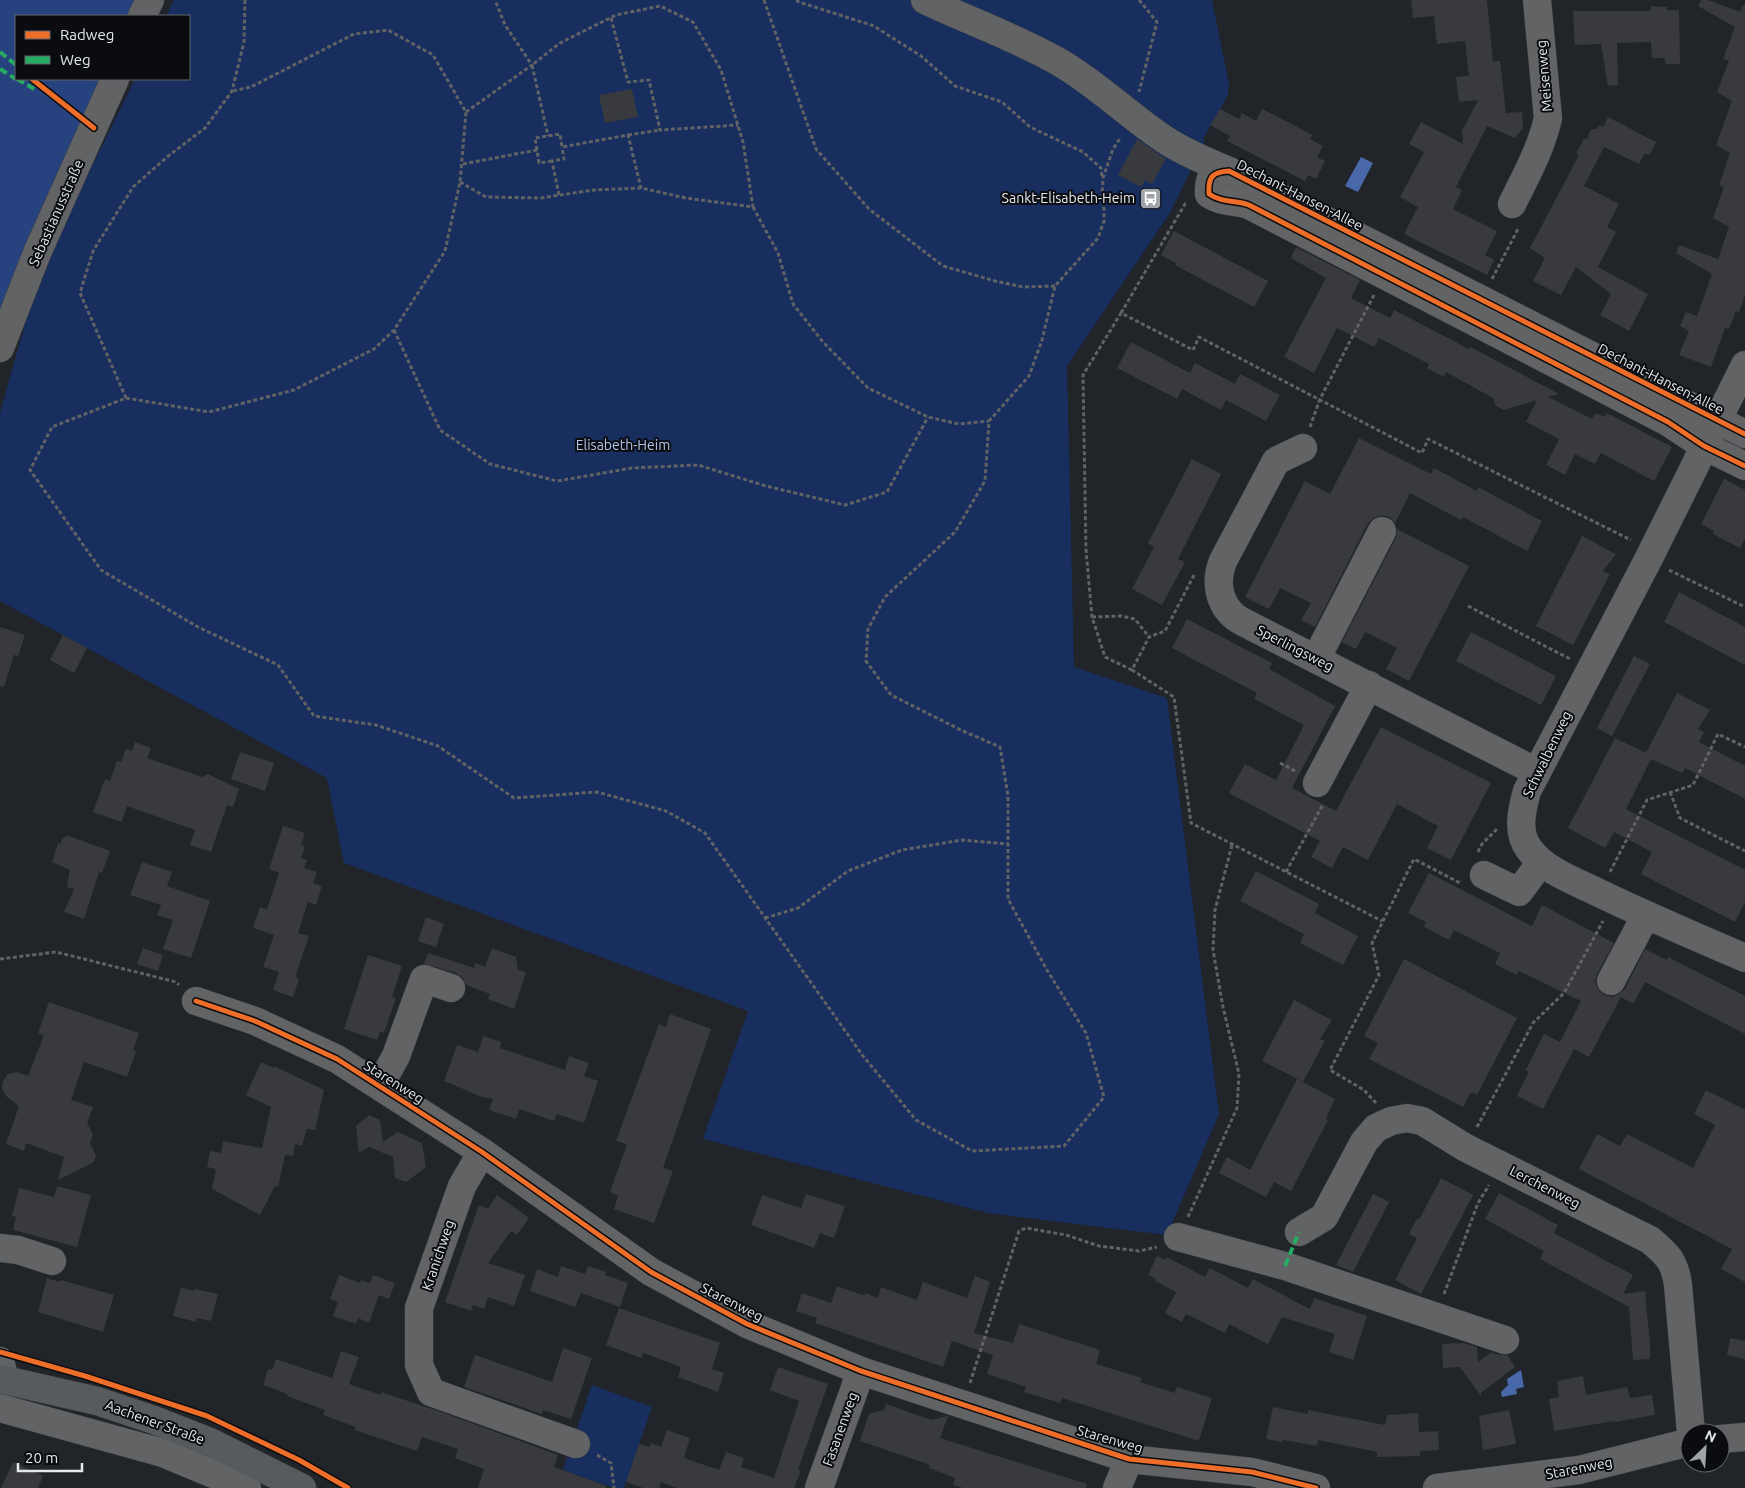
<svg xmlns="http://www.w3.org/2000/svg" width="1745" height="1488" font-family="Ubuntu,sans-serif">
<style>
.green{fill:#172e5f}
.forest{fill:#27437f}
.water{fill:#4868aa}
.building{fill:#383a3e}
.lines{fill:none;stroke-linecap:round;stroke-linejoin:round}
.minor-casing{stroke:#3d3f43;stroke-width:29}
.major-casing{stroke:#3d3f43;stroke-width:29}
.path{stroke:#616264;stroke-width:3;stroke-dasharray:4 2.5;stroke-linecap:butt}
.minor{stroke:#626365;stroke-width:28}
.major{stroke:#585b5e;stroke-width:28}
.quiet{stroke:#26ab63;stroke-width:4;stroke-dasharray:8 4;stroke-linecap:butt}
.cycleway-casing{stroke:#0a0c10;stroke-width:8}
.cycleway{stroke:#ee6e29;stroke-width:5}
.labels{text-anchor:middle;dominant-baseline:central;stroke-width:4;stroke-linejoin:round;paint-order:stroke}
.street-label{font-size:14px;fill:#e5e8ee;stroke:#0a0c10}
.poi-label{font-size:14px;fill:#e5e8ee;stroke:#0a0c10;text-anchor:end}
.park-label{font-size:14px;fill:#b0c5ec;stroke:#0a0c10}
</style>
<rect width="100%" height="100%" fill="#212428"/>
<g class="green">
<polygon points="174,0 1212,0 1229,84 1228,95 1203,139 1205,141 1170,213 1067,366 1074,667 1167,698 1219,1114 1167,1235 988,1213 703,1139 748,1011 344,863 327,778 0,601 0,413 39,274 135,79 189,79 189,16 166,16"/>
<polygon points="592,1385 652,1407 624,1488 614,1488 563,1470"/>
</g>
<polygon class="forest" points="0,0 147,0 140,16 16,16 16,79 114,79 0,344"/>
<g class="water">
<polygon points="1361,157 1373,163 1358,192 1345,186"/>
<polygon points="1521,1370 1524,1387 1516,1389 1517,1394 1502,1397 1501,1392 1508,1385 1507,1379"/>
</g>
<g class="building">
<polygon points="1411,0 1487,0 1493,61 1500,61 1506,113 1522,112 1523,128 1515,138 1487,126 1456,187 1462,190 1453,209 1497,231 1485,255 1494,260 1487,275 1404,234 1418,207 1400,197 1424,152 1409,144 1421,122 1463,144 1462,131 1478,100 1459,102 1456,77 1469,76 1465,41 1437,44 1434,16 1413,18"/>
<polygon points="1701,0 1708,0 1740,12 1743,5 1745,5 1745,296 1739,312 1736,311 1729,329 1725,328 1711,367 1679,355 1689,331 1680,326 1686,312 1697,316 1712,274 1676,253 1679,245 1718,259 1729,227 1713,218 1724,187 1719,185 1730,153 1716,145 1732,101 1717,92 1729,61 1723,59 1735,27 1698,6"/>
<polygon points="1651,6 1667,7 1667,10 1679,10 1680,64 1666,64 1664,58 1652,58 1651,42 1617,43 1618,85 1608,86 1601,44 1575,45 1573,11 1651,11"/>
<polygon points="632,89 638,117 605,123 599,95"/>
<polygon points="1220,109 1239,119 1242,113 1256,121 1262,109 1313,135 1310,139 1323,146 1317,157 1325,161 1316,179 1308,175 1305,181 1227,141 1230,136 1210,125"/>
<polygon points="1608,117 1656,142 1650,154 1644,154 1639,164 1604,147 1584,186 1619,204 1607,227 1616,232 1598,267 1648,294 1629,331 1600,315 1611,294 1576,267 1561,295 1533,281 1545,258 1530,248 1579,155 1576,153 1584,139 1587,139 1591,129 1597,129 1599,125 1603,127"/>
<polygon points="1137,139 1166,159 1152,184 1145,180 1141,187 1118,175"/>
<polygon points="1174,231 1268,281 1254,307 1175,265 1176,263 1161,255"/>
<polygon points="1296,247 1360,280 1351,298 1390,318 1394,310 1469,349 1470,347 1499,362 1559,394 1548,397 1592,419 1596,413 1605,417 1607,413 1672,447 1654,481 1601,453 1595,464 1575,454 1565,475 1546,465 1559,439 1526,422 1537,400 1504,410 1496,406 1493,398 1446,372 1444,377 1427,368 1429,364 1379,338 1374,347 1337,328 1314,373 1284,357 1326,278 1291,258"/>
<polygon points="1131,342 1190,373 1195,363 1235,384 1240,374 1280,395 1266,421 1226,400 1221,410 1182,389 1177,399 1117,368"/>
<polygon points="1359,438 1431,474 1434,468 1477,491 1478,487 1542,521 1527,551 1463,517 1461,520 1410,493 1395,523 1390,517 1382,515 1374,518 1368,523 1315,627 1301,620 1311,603 1280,588 1269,609 1245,597 1305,481 1330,494"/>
<polygon points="1192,459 1221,474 1178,559 1185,562 1162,605 1132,589 1154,547 1148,543"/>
<polygon points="1724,479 1745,490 1745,538 1740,548 1713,534 1714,531 1701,524"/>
<polygon points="1397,529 1469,566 1409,681 1386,669 1397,648 1365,632 1356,649 1342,642 1396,538"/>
<polygon points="1582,536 1616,554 1603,571 1610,574 1573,645 1536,626"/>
<polygon points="1679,592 1745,627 1745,665 1664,622"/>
<polygon points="1187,619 1272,663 1269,669 1335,706 1292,788 1336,811 1381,727 1491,783 1451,860 1427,848 1438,826 1397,804 1368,860 1343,847 1332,868 1311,857 1320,841 1229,793 1245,764 1276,780 1304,725 1254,699 1257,693 1172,648"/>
<polygon points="0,627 25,635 18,656 14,655 4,687 0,686"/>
<polygon points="1471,632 1556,676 1541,705 1456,661"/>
<polygon points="63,635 87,648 74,673 50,660"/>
<polygon points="1634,656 1650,664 1612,736 1597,728"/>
<polygon points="1677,693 1710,710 1698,729 1704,732 1699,742 1745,766 1745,799 1685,768 1682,773 1651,759 1626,809 1745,870 1745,902 1735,922 1641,874 1652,852 1614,832 1605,848 1568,828 1615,738 1646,753"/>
<polygon points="135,742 151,748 147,758 202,777 208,774 239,789 233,807 227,805 211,852 190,845 195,830 127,806 122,821 119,821 93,812 105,779 110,781 117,761 121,762 126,749 132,751"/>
<polygon points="240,752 274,763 265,791 231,779"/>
<polygon points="283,826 305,833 301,845 305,846 301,858 307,860 304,868 317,872 313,883 322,886 316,905 308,902 298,933 309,936 295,977 299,979 293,997 273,990 279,972 263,967 274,935 253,928 260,907 267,909 279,873 269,869"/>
<polygon points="66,835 110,851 102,873 99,872 84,919 64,912 74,889 67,887 70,870 52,862 58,843 60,844 63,837 65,838"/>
<polygon points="142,862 172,872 167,886 210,901 191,958 163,949 173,920 157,915 161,905 130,895"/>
<polygon points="1256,871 1319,904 1315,913 1358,936 1343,965 1300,943 1304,934 1240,901"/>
<polygon points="1429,873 1532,926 1542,905 1614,943 1597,974 1595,981 1598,989 1604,995 1612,997 1619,994 1625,989 1645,949 1667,960 1668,957 1745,996 1745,1034 1645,982 1633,1004 1621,997 1589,1057 1574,1049 1543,1109 1517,1096 1529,1072 1526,1070 1544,1034 1560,1042 1581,1001 1519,971 1516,975 1495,964 1500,953 1454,930 1449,940 1424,927 1426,922 1408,913"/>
<polygon points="426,917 444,924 436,947 418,941"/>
<polygon points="143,948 163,955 158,971 137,964"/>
<polygon points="492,948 516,957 518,970 526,972 514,1009 488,999 490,994 466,985 463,978 456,973 424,964 428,953 474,968 475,963 485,967"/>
<polygon points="368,955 402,966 392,997 396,998 384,1033 380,1031 377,1040 344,1029"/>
<polygon points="1404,959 1517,1018 1477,1095 1471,1092 1463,1107 1369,1059 1378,1043 1364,1036"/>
<polygon points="1294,1000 1332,1020 1320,1039 1325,1041 1303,1082 1262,1061"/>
<polygon points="49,1002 139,1033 133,1050 136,1051 127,1077 84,1062 71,1100 93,1107 87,1123 93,1134 90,1143 96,1155 94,1162 58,1180 64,1157 26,1143 24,1151 6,1144 19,1106 6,1096 2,1088 3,1081 8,1074 17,1072 28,1076 44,1035 38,1033"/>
<polygon points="670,1014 711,1029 663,1168 673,1171 654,1223 614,1209 618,1196 610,1192 627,1144 616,1141 659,1024 666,1027"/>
<polygon points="483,1036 501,1042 500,1048 565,1070 569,1056 589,1063 584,1076 598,1081 584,1123 557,1114 554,1121 519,1109 516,1119 489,1110 493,1099 482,1097 444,1081 457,1045 478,1052"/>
<polygon points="261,1062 274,1068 274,1066 324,1090 315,1130 307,1129 302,1146 295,1144 293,1156 285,1155 278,1187 275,1186 260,1215 212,1189 216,1169 207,1167 210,1151 221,1153 223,1141 262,1148 271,1107 246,1095"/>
<polygon points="1297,1079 1335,1099 1326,1119 1328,1120 1291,1191 1274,1182 1266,1197 1219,1173 1227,1157 1250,1170"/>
<polygon points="1706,1090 1745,1110 1745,1282 1721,1269 1732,1249 1579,1169 1597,1134 1620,1146 1627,1134 1693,1168 1715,1125 1694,1114"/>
<polygon points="369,1115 380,1120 383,1142 398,1132 422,1143 426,1167 406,1182 395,1178 393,1157 369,1147 359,1153 356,1126"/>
<polygon points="1441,1178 1473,1195 1421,1294 1395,1280 1417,1238 1409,1234 1416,1220 1420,1218"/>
<polygon points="57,1186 91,1195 77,1247 13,1230 16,1217 12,1216 19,1188 54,1197"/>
<polygon points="1499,1193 1558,1225 1554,1233 1633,1275 1623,1294 1645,1291 1650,1344 1650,1359 1633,1360 1629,1307 1540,1259 1544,1251 1485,1219"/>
<polygon points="806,1194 845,1206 834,1238 820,1233 814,1248 751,1225 762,1195 801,1208"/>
<polygon points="1373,1194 1389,1202 1353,1272 1336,1265"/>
<polygon points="497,1195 529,1218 517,1235 511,1231 488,1263 525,1275 514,1306 488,1297 484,1309 473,1305 471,1311 445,1302 479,1205 488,1209"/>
<polygon points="1157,1256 1166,1260 1167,1257 1205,1277 1210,1268 1248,1288 1253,1279 1310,1309 1314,1298 1367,1316 1353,1360 1329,1352 1335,1334 1282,1317 1268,1344 1229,1324 1225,1333 1186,1314 1182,1322 1165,1313 1176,1292 1155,1281 1156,1279 1148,1275"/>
<polygon points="561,1266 585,1274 588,1266 606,1272 605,1275 628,1283 620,1307 581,1293 575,1307 530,1291 537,1269 558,1277"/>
<polygon points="339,1275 360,1283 361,1280 370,1283 373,1275 395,1283 389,1299 379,1295 369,1323 358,1318 356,1324 333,1316 338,1302 330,1299"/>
<polygon points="975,1276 990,1282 974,1333 1013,1343 1019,1324 1100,1350 1096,1364 1142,1378 1140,1382 1175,1393 1177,1387 1212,1398 1199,1441 1062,1398 1060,1403 1024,1392 1026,1387 987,1374 993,1355 952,1341 943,1367 815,1323 817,1318 796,1311 802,1293 831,1303 837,1286 865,1296 865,1293 878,1298 881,1287 917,1300 923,1282 967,1298"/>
<polygon points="47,1278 60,1282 61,1280 114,1295 103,1332 38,1312"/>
<polygon points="181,1287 194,1291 195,1289 218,1294 211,1321 197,1318 196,1322 173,1316"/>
<polygon points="619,1308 720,1343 712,1369 724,1373 718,1392 678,1377 681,1367 643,1353 641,1358 606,1345"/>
<polygon points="1730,1338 1745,1341 1745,1359 1727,1355"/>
<polygon points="1464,1343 1477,1347 1478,1362 1492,1352 1494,1354 1507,1355 1515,1367 1481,1393 1481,1396 1460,1367 1443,1368 1442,1344"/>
<polygon points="563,1348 592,1358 571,1419 543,1410 542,1414 464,1387 475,1355 552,1382"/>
<polygon points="341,1351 359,1357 349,1384 381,1395 381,1392 441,1412 558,1455 554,1467 607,1486 606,1488 478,1488 484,1469 455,1458 458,1449 422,1437 417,1451 355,1430 356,1427 323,1415 325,1410 287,1396 288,1394 263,1385 268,1369 272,1370 276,1359 332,1378"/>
<polygon points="778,1367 828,1384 798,1470 801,1470 794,1488 677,1488 661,1482 659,1488 643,1488 626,1482 639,1444 650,1447 651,1443 661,1447 667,1430 690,1438 684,1458 719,1470 726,1452 744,1458 741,1467 774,1478 799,1401 770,1390"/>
<polygon points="1583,1376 1586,1395 1627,1387 1630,1398 1652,1395 1655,1414 1654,1415 1615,1422 1615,1421 1554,1431 1549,1399 1559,1397 1557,1381"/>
<polygon points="886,1404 931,1420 948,1416 940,1438 1087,1484 1086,1488 963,1488 953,1485 955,1478 929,1468 930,1466 928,1464 860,1441 869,1414 884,1410"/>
<polygon points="1273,1407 1308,1414 1308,1410 1385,1425 1387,1415 1418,1413 1419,1432 1438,1431 1439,1450 1420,1451 1420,1456 1377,1457 1377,1452 1318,1440 1317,1446 1283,1440 1282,1442 1266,1439"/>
<polygon points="1509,1410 1516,1444 1483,1450 1479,1416"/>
<polygon points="13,1462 43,1476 38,1488 1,1488"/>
</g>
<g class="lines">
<defs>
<g id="minor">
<path d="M925,0C969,21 1017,38 1059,62C1097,84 1128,115 1164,139C1183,152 1207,162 1229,171"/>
<polyline points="142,16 150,0"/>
<path d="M1512,204C1526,176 1541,149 1548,118L1537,0"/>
<polyline points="0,348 37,253 115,79"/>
<path d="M1745,365L1648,560L1527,791C1522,809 1516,832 1529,849C1545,871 1575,881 1599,893C1647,916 1696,937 1745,958"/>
<path d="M1745,434L1229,171C1212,172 1208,177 1209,194C1222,203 1235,200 1249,205L1668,422L1704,446L1745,466"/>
<path d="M1303,448L1276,461L1223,561C1215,580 1218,603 1235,617C1239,620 1245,623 1249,625L1537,772"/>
<polyline points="1316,659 1382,531"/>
<polyline points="1317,783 1369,685"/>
<polyline points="1484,875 1519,892 1541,862"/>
<polyline points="1611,981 1646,915"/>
<polyline points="196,1001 255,1021 337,1059 482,1152 651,1272 747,1324 861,1371 1129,1459 1252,1472 1316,1488"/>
<polyline points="380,1085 396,1056 424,979 451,988"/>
<polyline points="482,1152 462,1186 419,1308 419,1365 431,1392 576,1444"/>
<path d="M1299,1232L1324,1217L1364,1142L1376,1128L1391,1121L1407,1118L1422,1121L1466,1148L1650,1240C1668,1255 1675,1262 1678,1285L1691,1433"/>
<polyline points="1178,1237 1285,1266 1505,1340"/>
<polyline points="0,1248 18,1250 52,1261"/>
<polyline points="0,1361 5,1380"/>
<polyline points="0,1408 163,1453 247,1488"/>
<polyline points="1720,1439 1745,1437"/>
<polyline points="819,1488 861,1371"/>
<polyline points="1117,1488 1129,1459"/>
<polyline points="1437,1488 1579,1470 1690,1442"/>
</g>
<polyline id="major" points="0,1379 97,1401 154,1420 210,1442 302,1488"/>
</defs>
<use href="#minor" class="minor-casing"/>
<use href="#major" class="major-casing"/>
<g class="path">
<polyline points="245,0 244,42 232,91 205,128 167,157 133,187 93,251 80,293 126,398 52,427 30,470 101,570 198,627 278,665 314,716 376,725 438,746 514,798 597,792 666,811 705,833 863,1056 916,1120 972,1151 1064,1146 1104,1097 1086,1033 1047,970 1008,899 1008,796 1000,747 963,731 891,695 866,661 868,629 885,597 955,532 985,481 989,421 1029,376 1042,340 1055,286 1098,238 1104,221 1104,209 1102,196 1103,178 1113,149 1121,137"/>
<polyline points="764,0 816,149 869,209 943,266 995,281 1023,287 1055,286"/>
<polyline points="796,0 799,2 874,26 921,56 955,86 1002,102 1030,127 1083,152 1101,168 1102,177"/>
<polyline points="1139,0 1157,22 1139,92"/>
<polyline points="611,18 628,82 649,80 660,130 738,125"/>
<polyline points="466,112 532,65 505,25 495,0"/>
<polyline points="628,135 660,130"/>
<polyline points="537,150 535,138 560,134 562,147 628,135 641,188"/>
<polyline points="463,164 537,150 539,163 552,161"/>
<polyline points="460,182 486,197 541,198 593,190 641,188 686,198 753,207 743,142 721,70 693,22 660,6 616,15 560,43 532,65 548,136"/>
<polyline points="559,195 552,161 564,159 562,147"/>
<polyline points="753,207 778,253 793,304 823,342 868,388 928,417 959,424 989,421"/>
<polyline points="1492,279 1518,229 1517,227"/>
<polyline points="1121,313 1185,204 1188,203"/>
<polyline points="394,330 440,430 490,464 557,481 632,468 698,465 766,486 845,505 887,492 928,417"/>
<polyline points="126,398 209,412 294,390 374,349 394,330 445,251 460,182 466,112 433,55 388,30 354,34 251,87 232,91"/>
<polyline points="1310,427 1320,399 1374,295"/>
<polyline points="1669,570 1745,607"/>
<polyline points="1194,575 1165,631 1149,637 1132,670 1174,697 1191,823 1382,921"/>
<polyline points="1468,606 1570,659"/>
<polyline points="1092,617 1121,616 1135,619 1149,637"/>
<polyline points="1132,670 1105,657 1092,617 1086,550 1083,375 1121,313 1193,350 1199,337 1422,453 1428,439 1631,540"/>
<polyline points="1280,763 1297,772"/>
<polyline points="1670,792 1680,818 1745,851"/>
<polyline points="1478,852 1482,844 1498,828"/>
<polyline points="1286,872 1322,806"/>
<polyline points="1610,872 1647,800 1693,785 1718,734 1745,747"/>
<polyline points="765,918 798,908 848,871 902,850 962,840 1008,844"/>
<polyline points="0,959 56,952 176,982 179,985"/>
<polyline points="1376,1103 1364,1090 1330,1070 1379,975 1372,943 1414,859 1460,883 1461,881"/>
<polyline points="1477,1127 1533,1023 1564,993 1603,921"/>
<polyline points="1188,1217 1237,1108 1239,1074 1223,1007 1213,950 1215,910 1232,845"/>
<polyline points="1444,1294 1478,1203 1489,1185"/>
<polyline points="970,1383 1019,1231 1026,1228 1066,1235 1099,1246 1139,1251 1157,1247"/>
<polyline points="597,1455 611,1463 614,1488"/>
</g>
<use href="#minor" class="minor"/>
<use href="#major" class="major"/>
<g class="quiet">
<polyline points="0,52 16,65"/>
<polyline points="0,69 16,79"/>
<polyline points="17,79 36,90"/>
<polyline points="1285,1266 1299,1232"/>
</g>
<defs>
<g id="cycleway">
<polyline points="32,79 94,128"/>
<path d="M1745,434L1229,171C1212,172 1208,177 1209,194C1222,203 1235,200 1249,205L1668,422L1704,446L1745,466"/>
<polyline points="196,1001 255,1021 337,1059 482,1152 651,1272 747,1324 861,1371 1129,1459 1252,1472 1316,1488"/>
<polyline points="0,1352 85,1376 207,1416 299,1460 348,1488"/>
</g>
</defs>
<use href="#cycleway" class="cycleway-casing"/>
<use href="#cycleway" class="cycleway"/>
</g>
<defs>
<symbol id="bus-square" viewBox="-11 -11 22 22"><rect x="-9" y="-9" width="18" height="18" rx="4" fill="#a0a3a9" stroke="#0a0c10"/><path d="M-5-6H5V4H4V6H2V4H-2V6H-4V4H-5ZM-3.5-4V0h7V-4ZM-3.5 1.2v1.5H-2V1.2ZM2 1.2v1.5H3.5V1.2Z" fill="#fff"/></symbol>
</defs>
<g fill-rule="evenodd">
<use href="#bus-square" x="1138" y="186" width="25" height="25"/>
</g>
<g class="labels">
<g class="street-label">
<text transform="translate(1544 76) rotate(-95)">Meisenweg</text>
<text transform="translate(1300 195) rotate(27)">Dechant-Hansen-Allee</text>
<text transform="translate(56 213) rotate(-66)">Sebastianusstraße</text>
<text transform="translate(1661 379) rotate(27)">Dechant-Hansen-Allee</text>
<text transform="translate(1295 648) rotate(27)">Sperlingsweg</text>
<text transform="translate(1547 754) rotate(-64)">Schwalbenweg</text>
<text transform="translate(394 1082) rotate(32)">Starenweg</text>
<text transform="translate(1545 1187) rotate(27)">Lerchenweg</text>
<text transform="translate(438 1255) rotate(-71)">Kranichweg</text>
<text transform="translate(732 1302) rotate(27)">Starenweg</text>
<text transform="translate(155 1422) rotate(20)">Aachener Straße</text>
<text transform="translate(840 1429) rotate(-70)">Fasanenweg</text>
<text transform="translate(1110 1439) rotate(16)">Starenweg</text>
<text transform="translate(1579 1468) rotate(-11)">Starenweg</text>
</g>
<g class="poi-label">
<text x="1135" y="198">Sankt-Elisabeth-Heim</text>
</g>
<g class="park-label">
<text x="623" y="445">Elisabeth-Heim</text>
</g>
</g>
<rect x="15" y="15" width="175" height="65" fill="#0a0c10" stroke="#626469"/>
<rect x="25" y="31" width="25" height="8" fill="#ee6e29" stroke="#626469"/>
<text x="60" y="40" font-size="15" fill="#e5e8ee">Radweg</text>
<rect x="25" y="56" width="25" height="8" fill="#26ab63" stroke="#626469"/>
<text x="60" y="65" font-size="15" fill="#e5e8ee">Weg</text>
<g transform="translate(1705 1448) rotate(25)"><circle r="24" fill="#0a0c10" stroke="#626469"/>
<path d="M0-4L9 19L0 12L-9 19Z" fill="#a0a3a9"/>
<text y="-8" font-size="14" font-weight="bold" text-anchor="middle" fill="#e5e8ee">N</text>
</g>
<path d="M18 1463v8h64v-8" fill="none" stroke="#e5e8ee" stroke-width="2.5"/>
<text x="25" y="1463" font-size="15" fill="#e5e8ee" stroke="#0a0c10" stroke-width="4" paint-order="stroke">20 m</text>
</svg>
